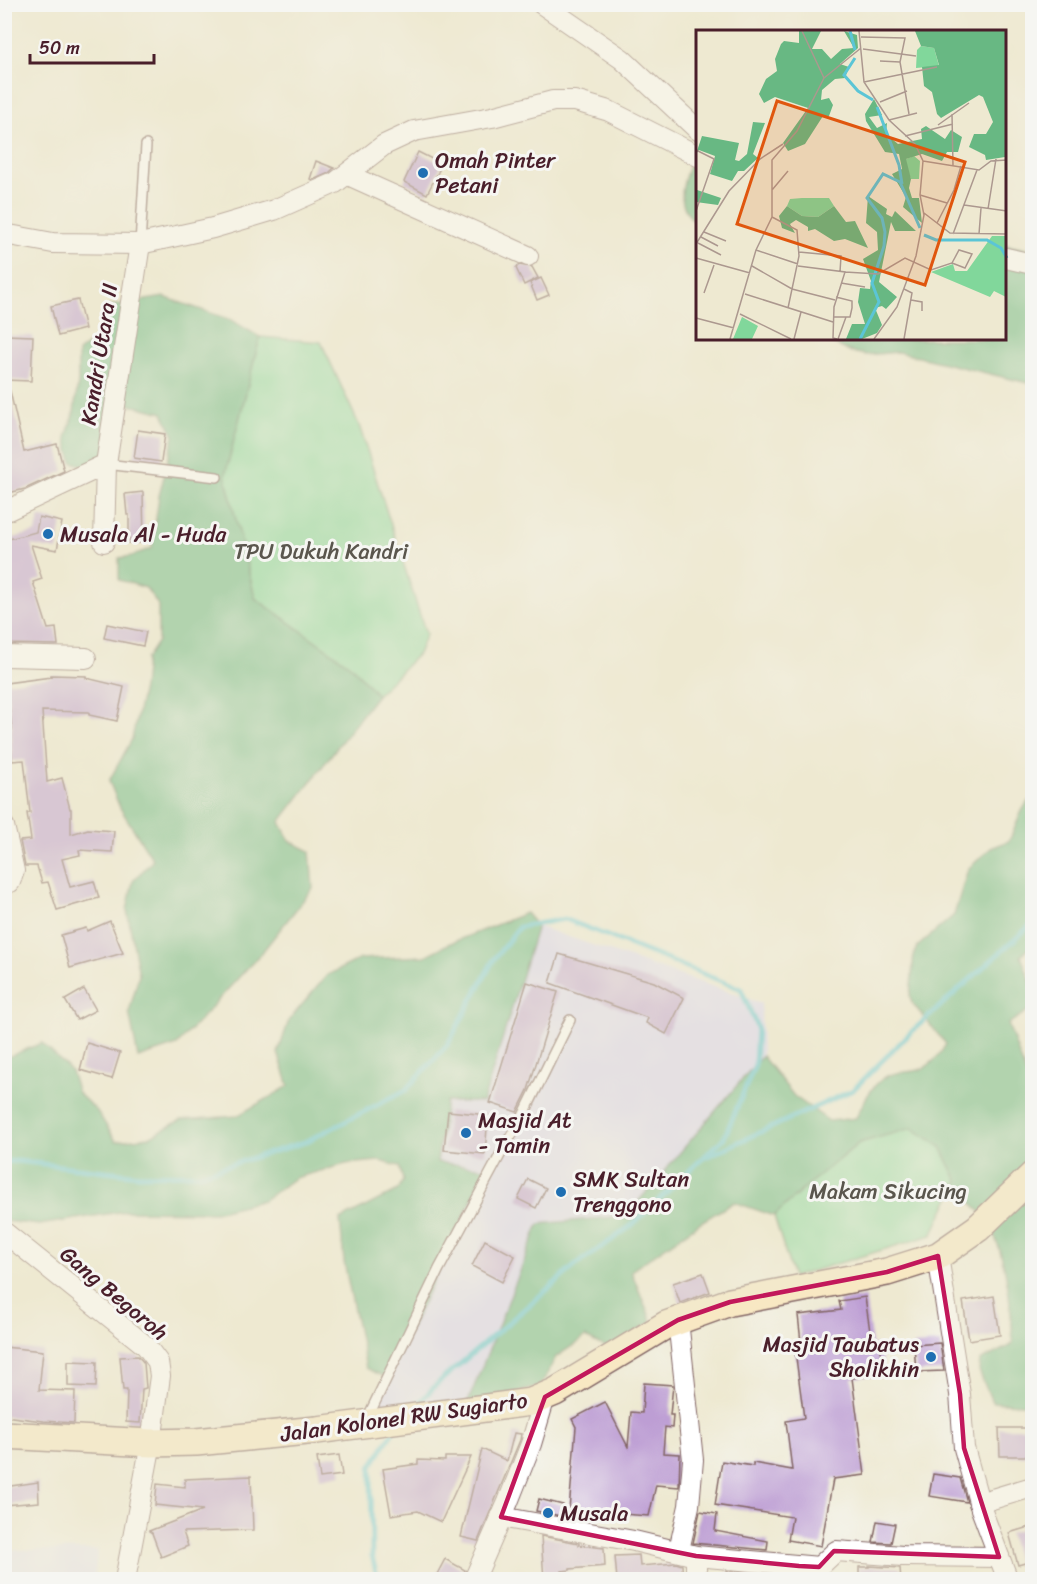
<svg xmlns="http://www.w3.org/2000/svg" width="1037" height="1584" font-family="Sriracha,sans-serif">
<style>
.built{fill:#d9d6f7}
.green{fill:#81d79b;stroke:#667b63;stroke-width:1.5}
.forest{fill:#68b883;stroke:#596c57;stroke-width:1.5}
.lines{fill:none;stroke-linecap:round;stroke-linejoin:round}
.stream{stroke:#5bc5d6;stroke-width:5}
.building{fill:#bd9ed4}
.service-casing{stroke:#836665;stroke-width:12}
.minor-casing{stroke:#836665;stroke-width:22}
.secondary-casing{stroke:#836665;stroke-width:30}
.service{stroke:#fff;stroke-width:9}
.minor{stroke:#fff;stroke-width:20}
.secondary{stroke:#f8e8c3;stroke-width:27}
.marked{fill:none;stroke:#c2185b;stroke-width:4.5;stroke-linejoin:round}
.poi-dot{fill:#1f6fb2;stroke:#f6f6f2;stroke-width:2}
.labels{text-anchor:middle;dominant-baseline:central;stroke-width:6;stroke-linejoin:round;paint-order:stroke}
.poi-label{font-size:22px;fill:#4a1f2b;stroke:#f6f6f2;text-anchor:start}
.street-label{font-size:22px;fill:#4a1f2b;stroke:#f6f6f2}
.park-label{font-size:22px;fill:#5a564d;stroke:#f6f6f2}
.inset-river{fill:none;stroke:#5bc5d6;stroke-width:3}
.inset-road{fill:none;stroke:#ac988f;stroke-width:1.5}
.view{fill:#e0560e;fill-opacity:0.15;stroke:#e0560e;stroke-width:3}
.inset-edge{fill:none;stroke:#4a1f2b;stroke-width:3}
</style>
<rect width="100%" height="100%" fill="#f6f6f2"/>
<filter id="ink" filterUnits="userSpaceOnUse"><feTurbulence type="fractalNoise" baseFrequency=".0167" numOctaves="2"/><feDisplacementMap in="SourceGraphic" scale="12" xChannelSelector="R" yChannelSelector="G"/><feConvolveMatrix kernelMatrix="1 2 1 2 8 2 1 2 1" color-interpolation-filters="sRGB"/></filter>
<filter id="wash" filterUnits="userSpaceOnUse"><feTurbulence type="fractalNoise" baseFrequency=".008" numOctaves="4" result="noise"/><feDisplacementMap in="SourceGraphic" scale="24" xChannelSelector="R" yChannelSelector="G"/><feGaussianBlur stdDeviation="1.35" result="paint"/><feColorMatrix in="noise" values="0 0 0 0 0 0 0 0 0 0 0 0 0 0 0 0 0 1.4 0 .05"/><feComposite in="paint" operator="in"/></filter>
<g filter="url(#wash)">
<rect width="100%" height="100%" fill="#eee9d1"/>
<g class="built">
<polygon points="537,926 761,1003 762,1056 626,1216 539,1224 466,1407 370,1416 486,1168 437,1162 446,1102 483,1102"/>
<polygon points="5,1550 98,1550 94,1579 5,1579"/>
</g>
<g class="green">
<polygon points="260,337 321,342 359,425 426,634 418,654 377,695 351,666 255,598 225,475"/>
<polygon points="912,1127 941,1147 958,1181 932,1235 793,1277 774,1216 811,1182 859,1143"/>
</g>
<g class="forest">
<path d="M698,161V225C675,205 681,188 690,163Z"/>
<polygon points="1006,245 1032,250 1032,384 898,352 866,355 851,352 822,339 1006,339"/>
<polygon points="164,297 231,320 260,337 225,475 255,598 351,666 377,695 280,822 290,841 310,851 313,888 263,951 177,1045 138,1058 129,1012 139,975 127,910 133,881 153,860 120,808 109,781 132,739 143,688 146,659 158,641 158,605 146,588 119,580 119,558 132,556 152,548 159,496 174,436 163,413 127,404 119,445 88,467 72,462 66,438 74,412 78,382 78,352 96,338 110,306"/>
<path d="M1032,797V946L1021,956L1032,985V1008L1008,1024L1032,1091V1405L992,1402L979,1371L980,1361L1013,1344C1011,1302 1006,1233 973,1204C968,1199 959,1196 953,1192L958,1181L941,1147L912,1128L859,1143L811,1182L774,1216L734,1202L701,1222L631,1271L652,1322L608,1349L586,1337L556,1357L541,1386L466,1407L539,1224L626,1216L762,1056L794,1096L829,1121L856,1118C863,1103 871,1085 887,1076C897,1071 909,1073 919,1070C931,1066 941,1054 946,1044L912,1003L910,996L914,954L917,947L954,915L968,869L991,848L1009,841C1017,825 1020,809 1032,797Z"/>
<polygon points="526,913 537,926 483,1102 446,1102 437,1162 487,1168 387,1378 366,1368 344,1262 340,1220 398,1190 403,1180 399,1166 379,1161 346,1164 295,1178 264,1200 215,1212 126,1211 39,1225 5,1221 5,1058 42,1043 71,1071 78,1093 97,1111 116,1141 149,1137 181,1120 237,1116 289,1086 278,1053 289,1020 327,975 360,959 425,956 448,944"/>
</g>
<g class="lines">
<g class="stream">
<polyline points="708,1156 853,1090 909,1034 1032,924"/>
<polyline points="4,1162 17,1161 139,1175 200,1174 305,1142 406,1090 448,1044 494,959 519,927 565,919 741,989 757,1027 755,1065 724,1138 631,1226 575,1266 439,1382 415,1407"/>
<polyline points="378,1580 372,1556 371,1467 394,1430"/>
</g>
</g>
<g id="blocks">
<g class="building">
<polygon points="418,152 442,164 427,194 404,182"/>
<polygon points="316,161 334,168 329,173 313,180 310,179"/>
<polygon points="519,265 532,267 538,278 524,285 516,268"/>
<polygon points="541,278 549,295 537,300 530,283"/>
<polygon points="78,300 85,329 58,336 51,306"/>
<polygon points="4,335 33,336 31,381 4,380"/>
<polygon points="10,391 24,452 57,444 64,471 25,489 4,494 4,392"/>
<polygon points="138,430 165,434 161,462 134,458"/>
<polygon points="143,492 144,543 129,543 129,515 127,515 125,494"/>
<polygon points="39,517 62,522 57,550 31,545 42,579 33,582 48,629 56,628 58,645 4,644 4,559 9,557 5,540 36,532"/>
<polygon points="107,624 146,632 143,646 104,638"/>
<polygon points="51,675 86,676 86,678 124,687 117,721 89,715 89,712 42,711 47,782 62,778 70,809 71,809 71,834 88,829 114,831 112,852 79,850 80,855 62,859 70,887 94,881 99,898 57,910 48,882 42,883 37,866 25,866 20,841 31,840 27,813 30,813 24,760 12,761 10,729 12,729 6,683 51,677"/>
<polygon points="110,921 123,953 70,968 61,935 86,928 87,931"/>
<polygon points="559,954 654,982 684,998 666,1034 646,1023 648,1018 550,983"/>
<polygon points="527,982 558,992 528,1090 517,1112 490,1103"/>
<polygon points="84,989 96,1010 77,1020 65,1000"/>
<polygon points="87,1043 120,1053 112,1079 80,1070"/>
<polygon points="448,1111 488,1115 485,1154 444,1150"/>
<polygon points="528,1179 546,1188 536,1208 518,1199"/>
<polygon points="485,1240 515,1256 502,1282 472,1266"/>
<polygon points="703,1273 710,1292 680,1303 673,1283"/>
<polygon points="994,1296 1000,1335 969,1340 963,1301"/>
<polygon points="865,1297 872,1345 880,1344 884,1374 852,1378 865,1475 833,1479 821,1546 788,1540 792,1517 715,1505 722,1461 753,1466 753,1463 792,1470 786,1421 804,1418 794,1343 801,1342 798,1315 841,1310 839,1301"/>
<polygon points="940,1343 944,1371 916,1372 914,1345"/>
<polygon points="4,1347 43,1351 39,1390 75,1391 74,1423 43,1421 4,1416"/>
<polygon points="138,1356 144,1363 146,1388 142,1389 140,1423 126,1422 127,1390 123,1390 120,1357"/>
<polygon points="68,1361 97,1362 96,1387 68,1386"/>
<polygon points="644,1383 673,1385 670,1415 673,1415 672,1428 665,1427 663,1453 680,1454 679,1487 656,1485 649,1516 569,1510 576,1427 572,1419 605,1402 628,1447 631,1412 642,1413"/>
<polygon points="999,1428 1027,1428 1027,1456 1000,1456"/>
<polygon points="514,1433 521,1434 520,1440 478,1541 461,1537 482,1449 507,1461"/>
<polygon points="339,1455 342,1475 320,1478 317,1458"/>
<polygon points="445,1457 471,1457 441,1522 418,1511 391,1515 383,1469 418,1464 418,1460 445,1461"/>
<polygon points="933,1474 960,1478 967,1502 929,1496"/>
<polygon points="251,1476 253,1530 183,1532 188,1546 161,1557 152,1533 149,1531 203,1510 155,1505 157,1484 185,1487 185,1479"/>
<polygon points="38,1482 39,1502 4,1505 4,1487"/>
<polygon points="539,1499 563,1505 561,1516 536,1511"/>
<polygon points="700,1511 717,1514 715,1531 768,1541 767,1550 693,1543"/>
<polygon points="877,1521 895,1524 891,1543 873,1542"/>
<polygon points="1032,1526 1032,1561 1018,1565 1009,1533"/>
<polygon points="541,1536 579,1543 579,1545 604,1548 605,1566 570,1569 570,1570 562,1571 562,1580 544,1580"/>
<polygon points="639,1555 640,1566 676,1563 682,1565 683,1580 617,1580 615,1556"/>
<polygon points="445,1559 465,1570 462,1580 434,1580"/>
<polygon points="869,1566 900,1568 901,1580 859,1580 859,1567 869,1567"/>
<polygon points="727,1571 762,1574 762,1580 728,1580"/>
</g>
</g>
</g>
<g filter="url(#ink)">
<use href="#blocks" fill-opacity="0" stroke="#836665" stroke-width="1.5"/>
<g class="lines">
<defs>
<g id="service">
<polyline points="140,244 146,145"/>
<polyline points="106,464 217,477"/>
<polyline points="367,1419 439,1269 506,1144 522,1118 570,1020"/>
</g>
<g id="minor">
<polyline points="542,4 622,59 698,130"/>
<polyline points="348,175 528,256"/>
<polyline points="4,234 53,243 140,244 213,228 274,210 335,183 384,145 414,131 492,117 553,101 575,101 609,111 698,156"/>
<polyline points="1006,258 1032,264"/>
<polyline points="4,512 106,464 140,244"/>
<polyline points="104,542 106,464"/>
<polyline points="4,656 86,658"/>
<polyline points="4,826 14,871 10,882 4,883"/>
<polyline points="4,1232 146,1346 158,1362 160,1376 151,1443 125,1580"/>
<polyline points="938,1256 960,1394 964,1448 981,1509 1008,1580"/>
<polyline points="678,1320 693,1460 689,1506 679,1550"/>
<polyline points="979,1503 1032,1487"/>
<polyline points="501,1517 634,1541 696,1556 819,1567 836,1551 903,1556 999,1557"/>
<polyline points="474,1580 508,1502 531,1444 545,1397"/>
<polyline points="696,1580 696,1556"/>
</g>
<polyline id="secondary" points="4,1435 151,1443 196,1442 317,1430 531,1402 555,1392 666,1325 730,1302 887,1272 938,1256 978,1228 1032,1176"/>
</defs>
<use href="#service" class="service-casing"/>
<use href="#minor" class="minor-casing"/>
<use href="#secondary" class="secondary-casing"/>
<use href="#service" class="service"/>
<use href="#minor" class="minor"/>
<use href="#secondary" class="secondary"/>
</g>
</g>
<path d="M0 0H1037V1584H0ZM938,1256L960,1394L964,1448L999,1557L834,1551L819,1567L799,1566L696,1556L501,1517L545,1397L678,1320L730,1302L887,1272Z" fill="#eee9d1" fill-opacity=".55" fill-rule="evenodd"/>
<path class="marked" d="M938,1256L960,1394L964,1448L999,1557L834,1551L819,1567L799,1566L696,1556L501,1517L545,1397L678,1320L730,1302L887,1272Z"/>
<g class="poi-dot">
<circle cx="423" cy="173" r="6"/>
<circle cx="48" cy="534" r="6"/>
<circle cx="466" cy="1133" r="6"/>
<circle cx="561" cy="1192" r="6"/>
<circle cx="931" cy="1357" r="6"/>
<circle cx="548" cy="1513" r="6"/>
</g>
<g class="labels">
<g class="poi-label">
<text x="435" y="160">Omah Pinter<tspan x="435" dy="25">Petani</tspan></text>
<text x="60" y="534">Musala Al - Huda</text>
<text x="478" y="1120">Masjid At<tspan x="478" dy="25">- Tamin</tspan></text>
<text x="573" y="1179">SMK Sultan<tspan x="573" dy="25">Trenggono</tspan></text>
<text x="919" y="1344" text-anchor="end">Masjid Taubatus<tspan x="919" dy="25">Sholikhin</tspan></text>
<text x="560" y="1513">Musala</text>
</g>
<g class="street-label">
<text transform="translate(99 354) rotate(-81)">Kandri Utara II</text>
<text transform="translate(114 1293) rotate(40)">Gang Begoroh</text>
<text transform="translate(404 1417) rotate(-8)">Jalan Kolonel RW Sugiarto</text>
</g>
<g class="park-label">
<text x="321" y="551">TPU Dukuh Kandri</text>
<text x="888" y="1191">Makam Sikucing</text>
</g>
</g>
<g transform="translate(696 30)">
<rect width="310" height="310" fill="#eee9d1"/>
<path d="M225,16L238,18L243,36L220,38L221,20ZM218,126L224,131L223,149H215L210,136V129ZM106,168H133L138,176L122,187L106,186L91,176L94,169ZM296,206H310V267L298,261L294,267L235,242L257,234L259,241H271ZM46,287L62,296L56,309H37Z" fill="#81d79b"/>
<path d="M103,1H125L116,19H126L135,29L146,19L158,18L148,1L161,5L162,18L144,34L153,37L149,48L139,49L126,60L125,70L133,68L137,75L133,86H127L109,114L92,121L87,113L112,78L79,67L68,73L63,64L70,49L81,41L79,29L85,14L88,11L103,13ZM219,1H310L309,127L290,130L289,125L273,117L278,104H290L297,92L287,67L283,65L245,88L241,84L236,62L228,56L226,37L243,35L238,18L225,16ZM178,69L186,85L173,87L181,98L191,93L190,104L202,114L226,109L225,99L230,96L249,109L255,100L266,107L262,122H251L246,131L226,124L210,129L215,149L213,158L216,168H223L226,193L207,177L210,167L196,144L206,139L203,124L189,122L170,91L169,84ZM57,92L69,93L57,124L62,128L48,141H42L36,151L14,144L19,126L3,120L0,124L6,106L43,113L39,130L43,131L51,124ZM1,160L25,168L22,175L0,172ZM172,166L191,179L190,184L196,187L199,181L220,201H199L195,192L183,252L201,267L190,279L186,276L179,278L186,295L181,303L166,309H150L156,294H169L162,272L164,258L174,259L175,251L167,229L182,220L181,202L170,193ZM91,176L106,186L122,187L138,176L150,192L159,191L172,218L149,209L138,211L119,199L112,201V197L100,190L94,194L99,203L86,198L83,186Z" fill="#68b883"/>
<path class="inset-river" d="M154,1L159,20M159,28L148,45L162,61L177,70M181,77L203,135L206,154M228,205L240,210H291L305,218L311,228M164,309L183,272L176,253L188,216L189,202L186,188L171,168L187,144L204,152L224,198"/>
<path class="inset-road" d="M106,1L128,48M163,1L168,52L193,90L219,114L227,131L224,165L228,185L220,226L201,277L178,309M165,7L209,8L204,32L213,84M167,19L220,26M184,31L204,32M128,48L165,18M168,52L241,37M184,72L211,61M256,84L257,136M193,90L221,83M242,95L273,73M209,106L257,94M0,120L18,129L0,181M227,131L283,140L295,131L311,130M76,160L92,141M224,165L251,173M268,175L311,181M292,179L300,129M228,183L254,203L311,204M76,187L101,200L103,226L92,278M241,193L258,160L265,136M8,202L30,211M257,204L281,140M283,204L285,178M5,207L22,216M2,213L25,225M0,214L33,161L64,129L87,114M60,220L102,234M103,222L145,226L144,242M0,228L54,243M56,236L96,259L139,270M102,236L149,242L138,277L137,308L141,309M149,242L182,244L209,228L235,240L256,233L263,220L276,224L269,238L256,233M145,253L169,257M8,263L18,235M49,264L137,292M215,270L226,272V281M44,284L95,309M138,287H154L156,278V271L140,267M0,288L38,298M34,309L60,220L76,187V130L101,101L128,48M98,309L105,282M142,309L150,287M208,309L216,263L208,259"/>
<path class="view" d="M81,71L269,132L229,255L41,194Z"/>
<rect width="310" height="310" class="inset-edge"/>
</g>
<rect width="1037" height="1584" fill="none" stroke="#f6f6f2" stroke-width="24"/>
<path d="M30 54v9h124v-9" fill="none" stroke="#4a1f2b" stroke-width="3"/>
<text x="39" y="54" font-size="18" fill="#4a1f2b" stroke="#f6f6f2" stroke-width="4.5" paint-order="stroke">50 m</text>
</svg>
